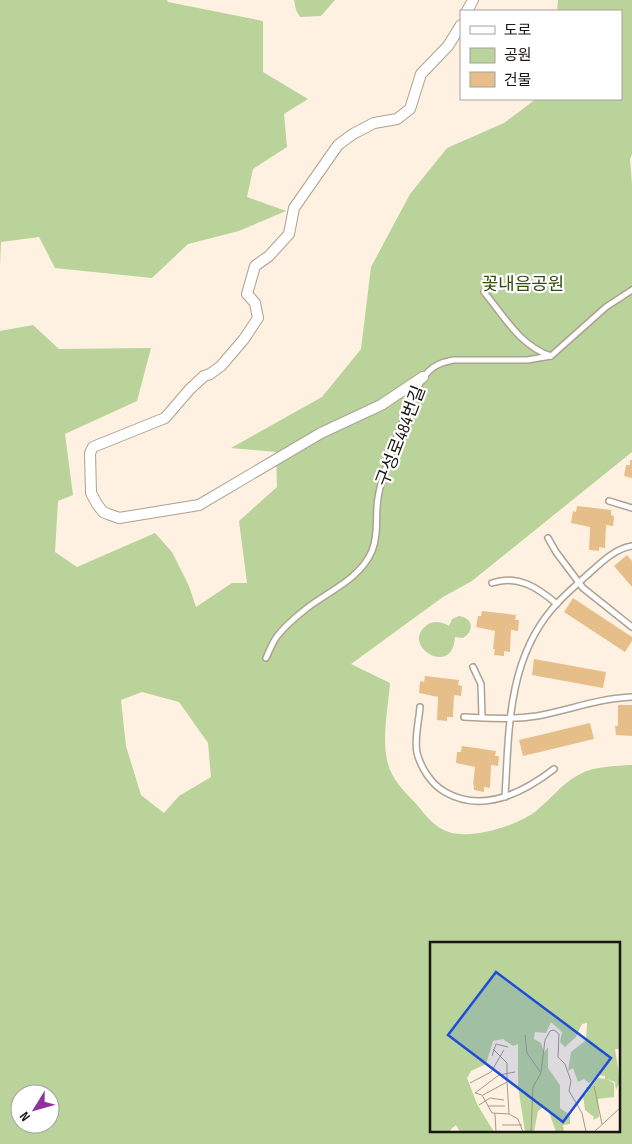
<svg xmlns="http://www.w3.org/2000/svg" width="632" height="1144" font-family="'Sofia Sans Condensed','Noto Sans KR',sans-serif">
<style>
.green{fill:#b9d39a;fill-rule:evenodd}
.building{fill:#e5be8a}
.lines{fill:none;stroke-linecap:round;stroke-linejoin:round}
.service-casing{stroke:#ada191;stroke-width:8}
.minor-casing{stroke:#ada191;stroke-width:12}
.service{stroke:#fff;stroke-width:5}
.minor{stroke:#fff;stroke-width:10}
.labels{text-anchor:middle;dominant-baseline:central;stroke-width:4.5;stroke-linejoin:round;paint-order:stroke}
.park-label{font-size:18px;fill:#364d11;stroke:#fff}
.street-label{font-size:18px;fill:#1a1610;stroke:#fff}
.inset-road{fill:none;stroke:#a3998d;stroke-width:1}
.view{fill:#1d4ed8;fill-opacity:0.15;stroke:#1d4ed8;stroke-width:2.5}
.inset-edge{fill:none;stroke:#1a1610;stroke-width:2.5}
</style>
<rect width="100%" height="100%" fill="#fef1e1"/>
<g class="green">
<polygon points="0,0 167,0 168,2 263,21 263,72 308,99 284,114 287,147 253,169 247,197 286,211 239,231 188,244 152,278 55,268 39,237 1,242 0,267"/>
<polygon points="294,0 335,0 321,16 300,17 296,10"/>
<path d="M558,0H632V154L630,159L632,184V452L472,581L443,597L351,664L390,683C388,709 380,745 390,770C396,784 408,795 418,806C426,816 434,826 446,831C469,841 517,826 536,811C551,799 562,783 580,774C596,766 614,766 632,765V1144H0V331L33,325L59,349L151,348L137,401L65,434L73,495L58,501L55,552L77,567L155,533L172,552L189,586L196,607L232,583H247L239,521L277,487L276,452L231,448L322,397L361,349L371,267L410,194L447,148L504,123L536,99H621V11H557ZM142,692L179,702L208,743L211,777L179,796L164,813L141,795L126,746L121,700ZM431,943H618V1130H431ZM20,1094H50V1124H20Z"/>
<path d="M459,616C473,618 475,631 463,638L455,637C453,679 399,645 427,625C434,620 442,622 449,626L452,619Z"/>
</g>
<g class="building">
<polygon points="630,460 632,460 632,478 624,476 626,465 630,465"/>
<polygon points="577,506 611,510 611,515 614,516 613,526 606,525 605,548 599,547 599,551 589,550 590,527 571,523 573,511 576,512"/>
<polygon points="627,555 632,561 632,587 614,566"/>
<polygon points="573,598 632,637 632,641 625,652 564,612"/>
<polygon points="482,611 516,615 515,620 519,620 518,631 511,630 510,652 504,651 504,656 494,655 495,649 493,649 495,631 476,627 478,616 481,616"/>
<polygon points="534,659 606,672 603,688 532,675"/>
<polygon points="425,676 459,680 458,685 462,686 461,696 454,695 453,717 447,717 447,721 437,720 438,697 419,693 420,681 424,682"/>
<polygon points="618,705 632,705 632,736 616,735 615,726 618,726"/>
<polygon points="590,723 594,739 523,756 519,740"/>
<polygon points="462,746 496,751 495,756 499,756 498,766 491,765 490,788 484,787 484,792 474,790 474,785 473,785 475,767 456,763 457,752 461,752"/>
</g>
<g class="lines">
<defs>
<g id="service">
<path d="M484,292C504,316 520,346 551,356"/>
<polyline points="609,501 632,508"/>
<polyline points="548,538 556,552 583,588 632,627"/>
<path d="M492,583C518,574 538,588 557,604"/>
<path d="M266,658C270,650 273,640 279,634C286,625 297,616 307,608C329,591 360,579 372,551C379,534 375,515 378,498C381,476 414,384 429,371C436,364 444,362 453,360H527L551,356L606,307L632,290"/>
<polyline points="473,667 481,684 482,717"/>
<path d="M420,707C419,721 414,739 417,753C421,768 431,784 445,792C483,814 523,793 554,769"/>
<path d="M464,717C488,718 512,720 537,716C569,710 600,698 632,697"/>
<path d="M505,797C509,732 507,662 552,609C562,597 574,587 585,577C599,565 613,549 632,546"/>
</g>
<g id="minor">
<polyline points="467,11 473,0"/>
<polyline points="423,377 381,405 321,433 199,505 119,518 108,514 103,512 97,504 91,493 90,453 93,447 165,418 190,389 204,376 210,374 221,366 244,339 258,318 255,303 247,294 255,266 269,256 289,234 294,208 338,145 353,134 374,123 397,119 410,109 421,74 448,46 461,25"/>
</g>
</defs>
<use href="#service" class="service-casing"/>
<use href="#minor" class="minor-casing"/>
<use href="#service" class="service"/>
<use href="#minor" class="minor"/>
</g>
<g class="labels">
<g class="park-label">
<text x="523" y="284">꽃내음공원</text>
</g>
<g class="street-label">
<text transform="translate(401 436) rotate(-69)">구성로484번길</text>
</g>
</g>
<g transform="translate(430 942)">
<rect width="190" height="190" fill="#fef1e1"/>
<path d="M0,0H190V107H185L190,139L186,148L185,140L177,137L184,141V155L168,157L169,175L163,178L164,175L155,168L153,153L157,152L156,145H161L168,136L175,137V134L168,133L159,141L154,137L148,140L143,126L138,129L141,110L156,98L157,81L152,82L146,95L135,105L130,100L132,90L121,80L116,91L105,90L104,97L111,101L114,110L118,105V126L130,143V166L140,173V182L133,183L134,190H126L119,170L113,165L108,169L104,190H95L88,144V102L83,104L73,97L63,99L56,122L41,129L37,136L47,162L64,190H30L26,183L20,188L22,190H0Z" fill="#b9d39a"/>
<path class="inset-road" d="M95,93L97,111L111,131L103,145L101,190M63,107L77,121V140M62,114L66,102L78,105M85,130L69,133L45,151L52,153L62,171L79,172L88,177L93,190M111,130L115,98L120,89L124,88L129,92L128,115L135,122L141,139L139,149L152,171L156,190M40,141L61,130L74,108M164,144L172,182M53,153L77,140L79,172M49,163L60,156L74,158M58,164H75M65,172L66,190M72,183H92M164,190L190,166"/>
<path class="view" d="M66,30L181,116L133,180L18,93Z"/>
<rect width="190" height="190" class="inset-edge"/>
</g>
<rect x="460" y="10" width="162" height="90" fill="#ffffff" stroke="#a3a29f"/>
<rect x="470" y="26" width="25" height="8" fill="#ffffff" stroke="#a3a29f"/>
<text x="504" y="35" font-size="15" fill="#1a1610">도로</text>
<rect x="470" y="48" width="25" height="15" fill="#b9d39a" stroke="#a3a29f"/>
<text x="504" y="60" font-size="15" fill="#1a1610">공원</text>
<rect x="470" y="72" width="25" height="15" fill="#e5be8a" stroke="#a3a29f"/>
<text x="504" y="85" font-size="15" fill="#1a1610">건물</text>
<g transform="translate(35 1109) rotate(233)"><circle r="24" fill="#ffffff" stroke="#a3a29f"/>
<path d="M0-4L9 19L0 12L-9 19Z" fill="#91319a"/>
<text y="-8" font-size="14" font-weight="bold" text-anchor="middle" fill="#1a1610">N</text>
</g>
</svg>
